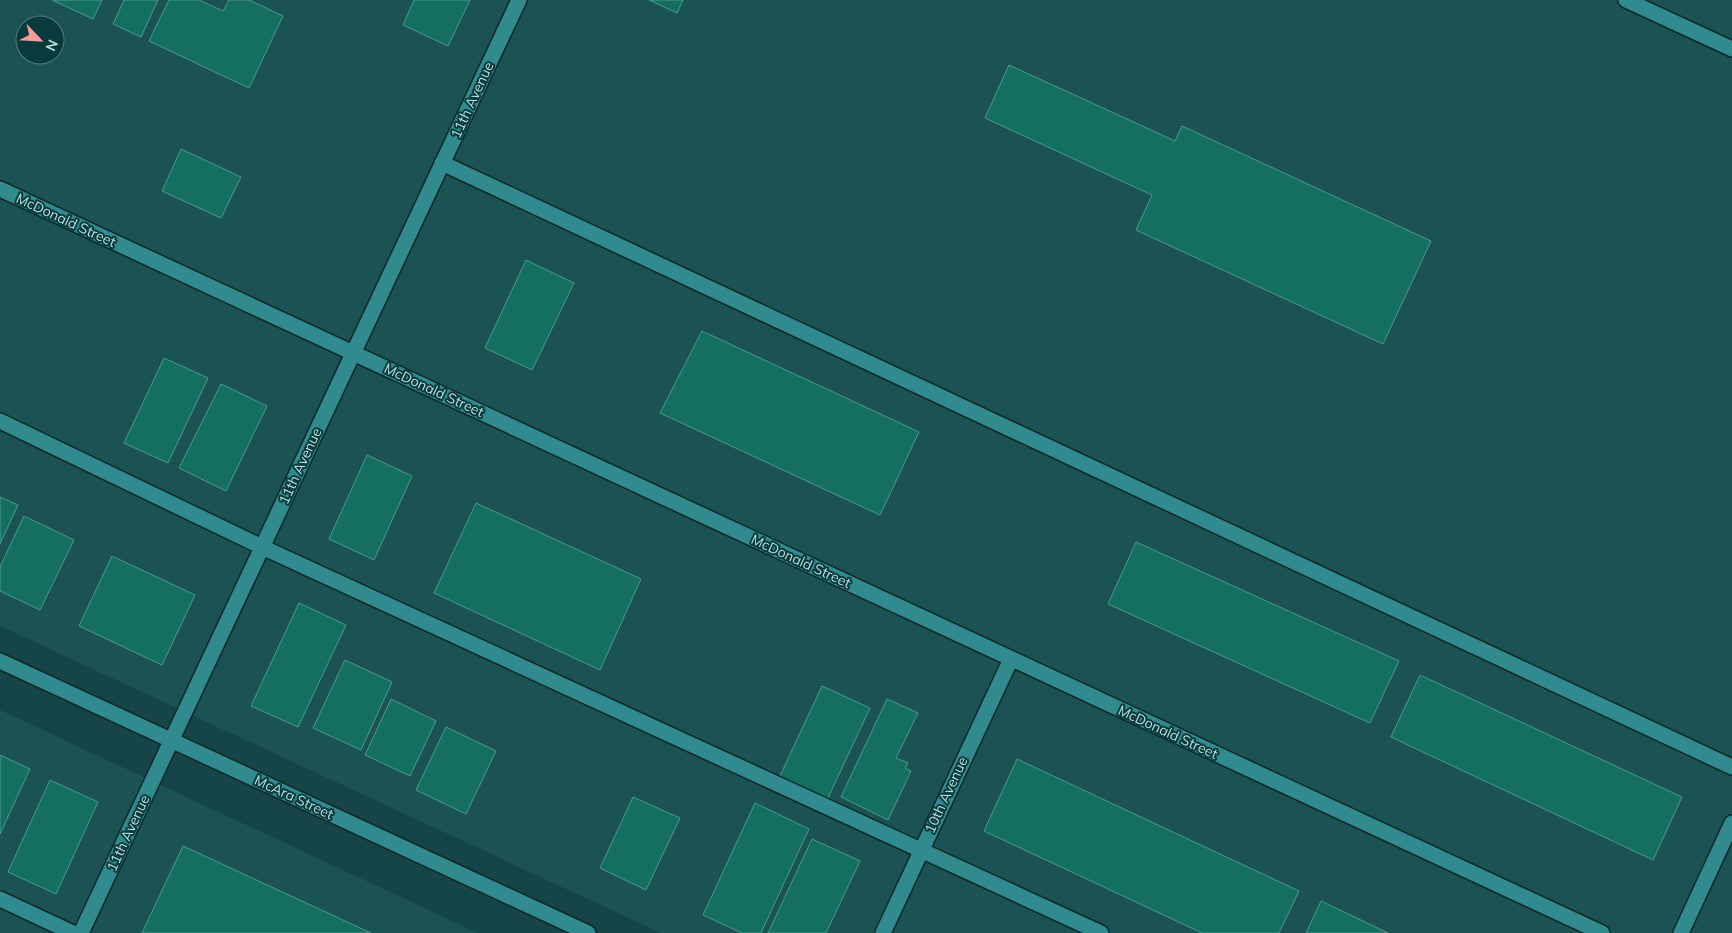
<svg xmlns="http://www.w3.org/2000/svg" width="1732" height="933" font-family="Mulish,sans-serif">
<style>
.built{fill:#1b5254;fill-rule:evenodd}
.building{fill:#146f60;stroke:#4a9b8b}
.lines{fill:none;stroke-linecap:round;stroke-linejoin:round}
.minor-casing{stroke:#0e292a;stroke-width:18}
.minor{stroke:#308a8e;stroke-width:15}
.labels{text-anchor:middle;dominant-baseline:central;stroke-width:4;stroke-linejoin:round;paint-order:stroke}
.street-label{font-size:14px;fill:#b7dfe0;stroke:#093b3d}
</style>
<rect width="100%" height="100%" fill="#164547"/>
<g class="built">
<path d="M0,0H1732V933H661L0,626ZM25,25H55V55H25Z"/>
<polygon points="0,710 478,933 0,933"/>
</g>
<g class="building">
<polygon points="52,0 102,0 93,19"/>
<polygon points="124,0 158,0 141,37 113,24"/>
<polygon points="169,0 199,0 223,11 229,0 249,0 283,16 249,88 149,41"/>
<polygon points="414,0 470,0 448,46 403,25"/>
<polygon points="649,0 683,0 677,13"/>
<polygon points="1009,65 1175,141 1182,126 1431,241 1383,344 1136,230 1152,195 985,118"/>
<polygon points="181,149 241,177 221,218 162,191"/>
<polygon points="526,260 574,283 532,370 485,348"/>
<polygon points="702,331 919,432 880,515 660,413"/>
<polygon points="164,358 208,378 168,463 124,443"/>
<polygon points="221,384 267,406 226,491 179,468"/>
<polygon points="367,455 412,476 374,560 329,539"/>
<polygon points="0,497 18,505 0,544"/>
<polygon points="476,503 641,579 600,670 434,593"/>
<polygon points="24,516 74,540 40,610 0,591 0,567"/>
<polygon points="1136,542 1399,661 1370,723 1108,604"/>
<polygon points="112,556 195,595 162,665 79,626"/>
<polygon points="299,603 346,625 298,727 251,706"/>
<polygon points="345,660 392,682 361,750 313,728"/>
<polygon points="1420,675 1682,797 1653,860 1391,737"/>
<polygon points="822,686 870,708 827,800 779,778"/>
<polygon points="391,699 436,721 410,776 365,755"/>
<polygon points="887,699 918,713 896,758 908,763 905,768 911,771 888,820 841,797"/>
<polygon points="446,727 496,751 466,814 416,790"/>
<polygon points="0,755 30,769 0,834"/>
<polygon points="1017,759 1299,891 1279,933 1202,933 984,831"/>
<polygon points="50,780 98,802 56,894 8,872"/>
<polygon points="633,797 680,818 646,890 600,868"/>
<polygon points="755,803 809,829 761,933 742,933 703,915"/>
<polygon points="812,839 860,861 826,933 768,933"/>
<polygon points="183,846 371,933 142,933"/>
<polygon points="1321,901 1388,933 1306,933"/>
</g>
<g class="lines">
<defs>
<g id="minor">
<polyline points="1626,0 1732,49"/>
<polyline points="442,163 1732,767"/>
<polyline points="0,189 1602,933"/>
<polyline points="0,421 262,547 1101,933"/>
<polyline points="0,661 588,933"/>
<polyline points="0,899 73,933"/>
<polyline points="81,933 519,0"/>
<polyline points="883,933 1011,659"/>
<polyline points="1681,933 1732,823"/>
</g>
</defs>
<use href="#minor" class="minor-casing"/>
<use href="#minor" class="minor"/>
</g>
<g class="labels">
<g class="street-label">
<text transform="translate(472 100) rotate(-65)">11th Avenue</text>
<text transform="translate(66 220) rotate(25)">McDonald Street</text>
<text transform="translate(434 390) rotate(25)">McDonald Street</text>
<text transform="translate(300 466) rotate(-65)">11th Avenue</text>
<text transform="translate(801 561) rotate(25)">McDonald Street</text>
<text transform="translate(1168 732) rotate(25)">McDonald Street</text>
<text transform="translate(946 795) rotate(-65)">10th Avenue</text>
<text transform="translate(294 797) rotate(25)">McAra Street</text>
<text transform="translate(128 833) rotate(-65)">11th Avenue</text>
</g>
</g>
<g transform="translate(40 40) rotate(115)"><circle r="24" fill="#093b3d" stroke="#4f7d7e"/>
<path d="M0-4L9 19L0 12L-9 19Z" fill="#f59b9c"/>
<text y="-8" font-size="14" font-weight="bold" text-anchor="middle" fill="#b7dfe0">N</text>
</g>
</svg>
